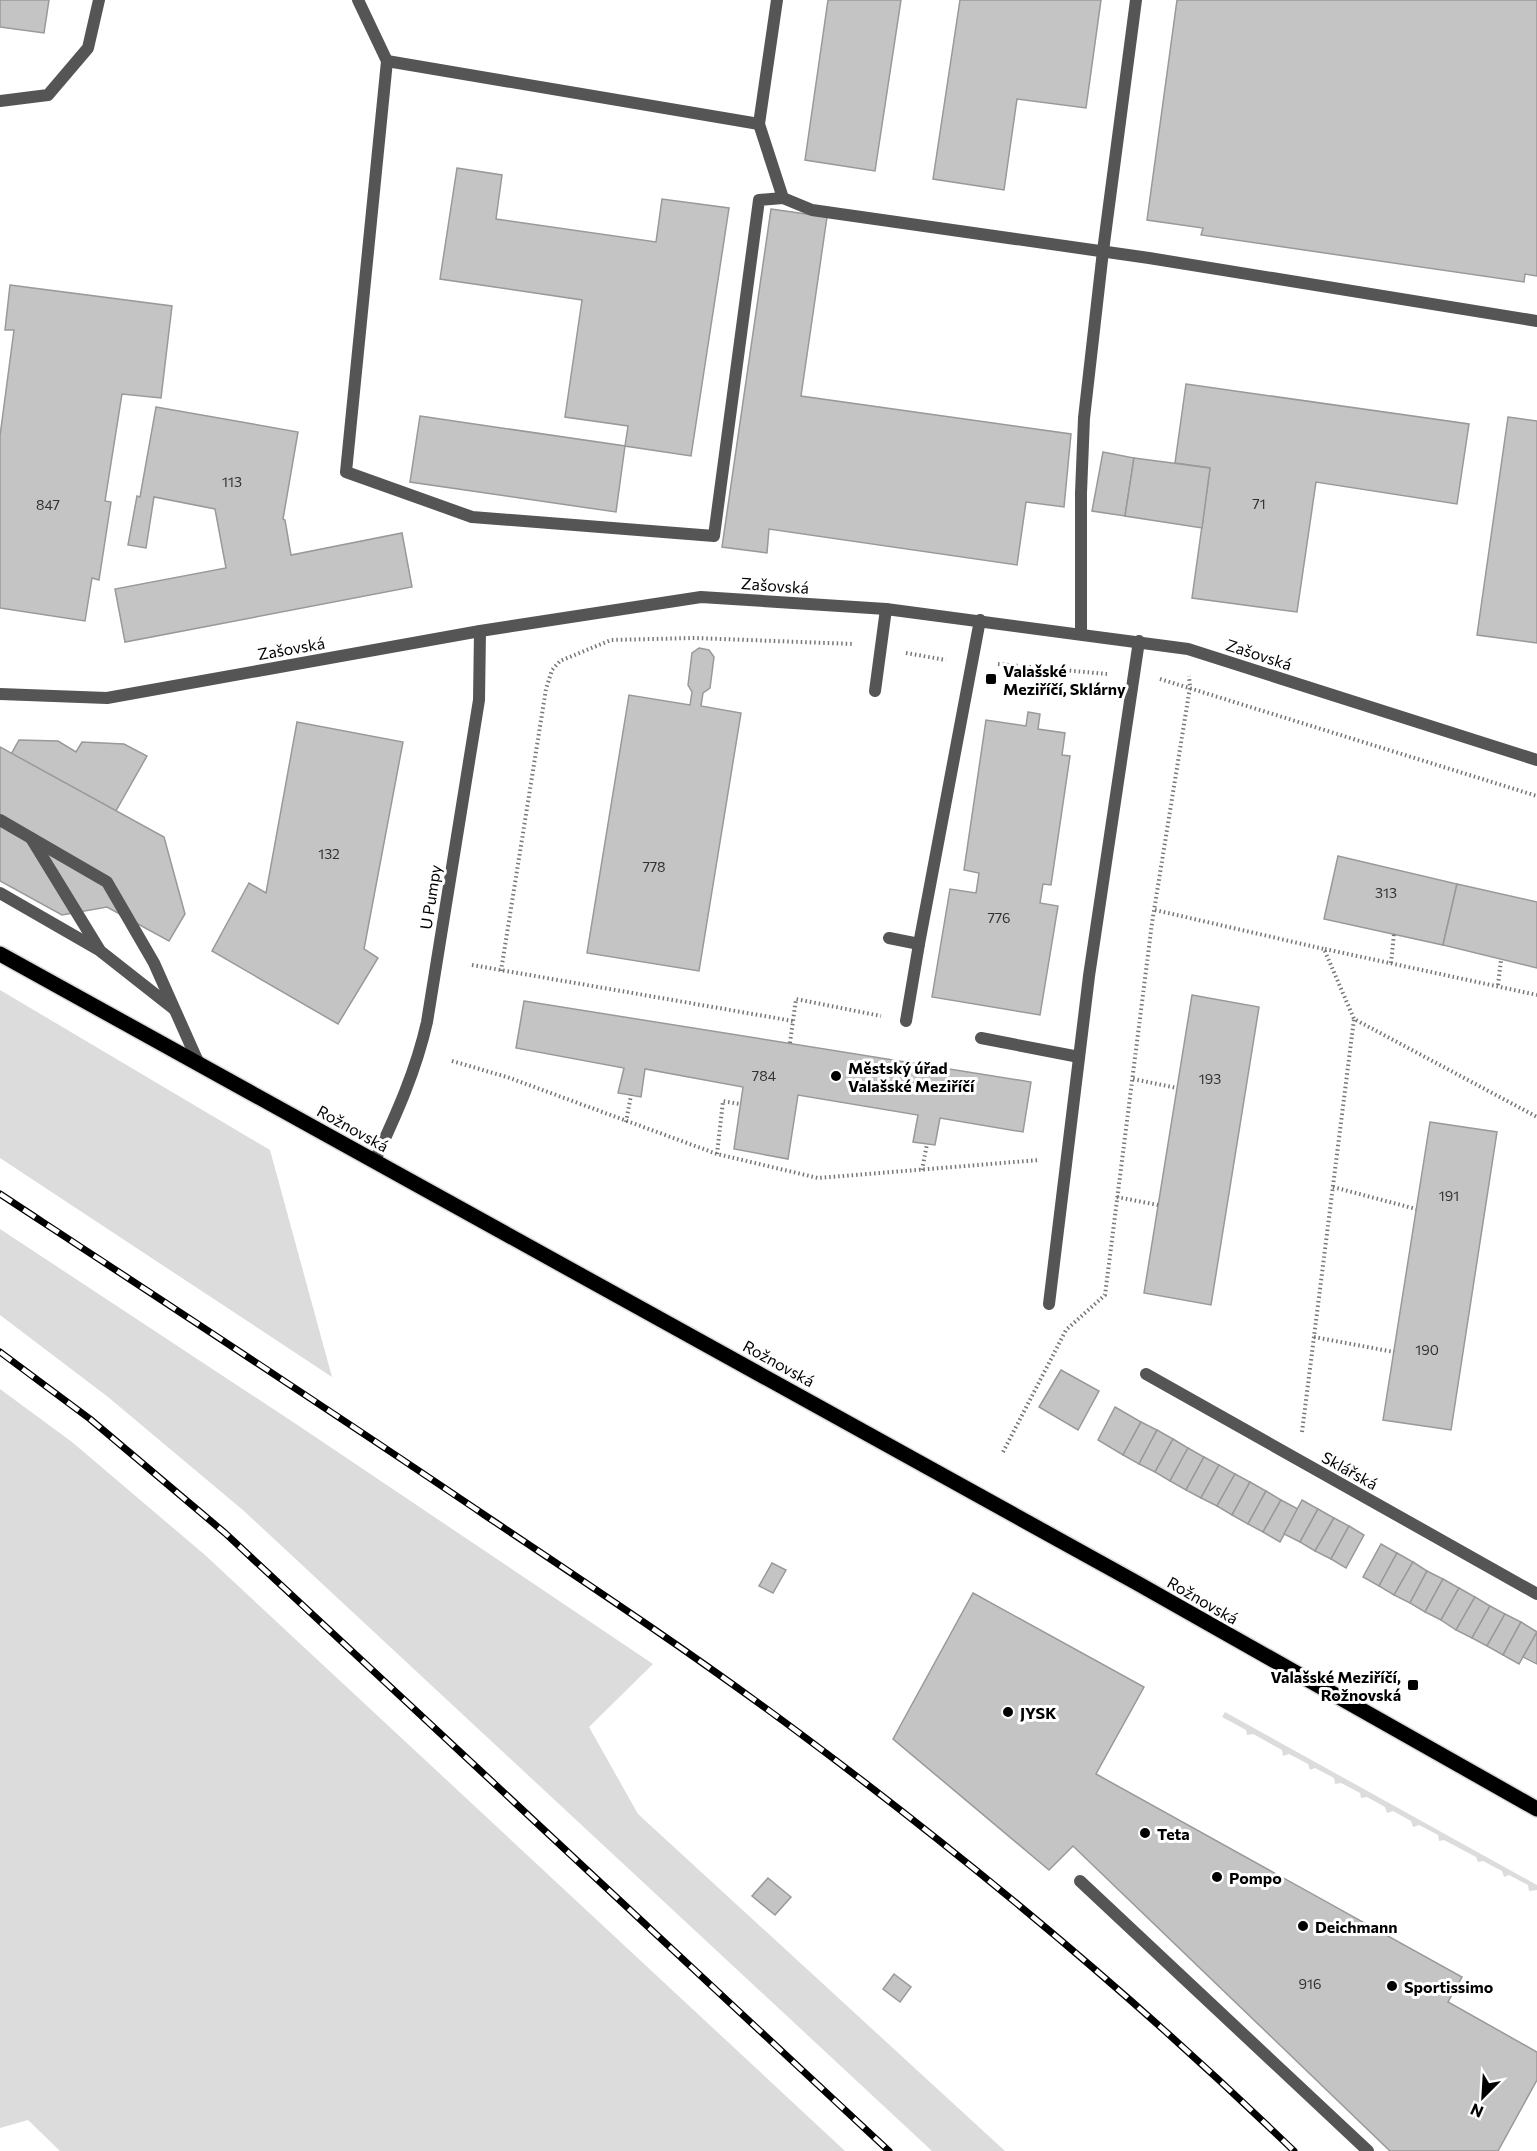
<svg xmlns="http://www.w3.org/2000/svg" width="1537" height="2151" font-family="Commissioner,sans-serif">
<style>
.green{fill:#dcdcdc}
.building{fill:#c4c4c4;stroke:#999;stroke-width:1.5}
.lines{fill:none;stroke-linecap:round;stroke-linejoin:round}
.primary-casing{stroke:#dbdbdb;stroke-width:18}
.path{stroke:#777;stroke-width:4;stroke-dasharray:1.5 3;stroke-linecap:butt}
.lane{stroke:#555;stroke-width:12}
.street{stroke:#555;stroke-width:12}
.primary{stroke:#000;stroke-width:15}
.rail-casing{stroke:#000;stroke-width:7}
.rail{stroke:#fff;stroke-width:4.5;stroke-dasharray:14;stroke-linecap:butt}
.poi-dot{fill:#000;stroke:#fff;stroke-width:2}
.labels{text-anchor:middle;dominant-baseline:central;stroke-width:6;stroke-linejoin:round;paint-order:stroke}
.number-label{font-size:14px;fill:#313131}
.street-label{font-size:16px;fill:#000;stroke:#fff}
.poi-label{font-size:16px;font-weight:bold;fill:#000;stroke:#fff;text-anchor:start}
</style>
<rect width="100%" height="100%" fill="#fff"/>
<g class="green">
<polygon points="0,990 270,1150 332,1377 0,1158"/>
<polygon points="0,1229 299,1426 653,1664 589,1727 638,1814 1005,2151 932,2151 244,1511 108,1397 0,1315"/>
<polygon points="0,1389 72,1442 205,1555 845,2151 60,2151 28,2120 0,2128"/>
<polygon points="1225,1712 1537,1885 1537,1890 1529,1891 1528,1885 1509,1875 1504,1877 1502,1871 1483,1861 1478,1862 1476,1857 1444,1840 1439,1841 1438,1835 1419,1825 1413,1827 1411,1821 1393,1811 1387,1813 1385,1807 1367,1797 1361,1798 1360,1793 1341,1783 1335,1784 1334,1778 1315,1768 1310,1770 1308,1764 1289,1754 1283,1756 1282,1750 1253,1734 1247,1735 1246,1730 1222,1717"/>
</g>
<g class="building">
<polygon points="0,0 49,0 44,33 0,27"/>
<polygon points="828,0 901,0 875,171 805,160"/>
<polygon points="960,0 1101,0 1086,108 1017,99 1004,190 933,179"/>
<polygon points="1177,0 1537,0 1537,276 1525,274 1524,282 1201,235 1203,228 1147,220"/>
<polygon points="457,168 502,175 496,219 656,242 662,199 729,208 691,456 625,446 628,426 565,417 582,300 440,279"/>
<polygon points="771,209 827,217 801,396 1071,434 1064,507 1026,502 1017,565 769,529 767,553 722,547"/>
<polygon points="10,285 172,306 161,398 122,394 105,501 111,502 99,580 92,578 85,621 0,608 0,436 14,330 5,330"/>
<polygon points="1186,384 1469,424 1457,504 1316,482 1297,612 1192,598 1210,468 1175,463"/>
<polygon points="156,407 298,432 283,519 285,520 291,555 402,533 412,587 125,642 115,589 226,568 215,509 154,497 146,548 128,545 137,496 140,497"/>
<polygon points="420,416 625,446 616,512 410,482"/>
<polygon points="1508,417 1537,421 1537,643 1477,635"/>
<polygon points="1103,452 1134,458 1125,516 1092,511"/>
<polygon points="1134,458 1210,468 1202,528 1125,516"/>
<polygon points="699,648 709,650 714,657 710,688 703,693 701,706 741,713 699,971 587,953 629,695 690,705 692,692 688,685 692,653"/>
<polygon points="1028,712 1040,714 1038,729 1065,733 1062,755 1070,756 1051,885 1043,884 1040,903 1058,906 1040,1015 932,997 950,889 976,893 979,873 964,870 986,720 1026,726"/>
<polygon points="297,722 403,742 364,949 378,958 338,1024 212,951 249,883 266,893"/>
<polygon points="19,740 58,741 76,752 82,742 124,744 147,756 113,816 9,758"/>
<polygon points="0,747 164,837 185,914 169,941 107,907 62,915 0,881"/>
<polygon points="1338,856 1457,884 1443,945 1324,919"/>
<polygon points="1457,884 1537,902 1537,968 1443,945"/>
<polygon points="1192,995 1259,1007 1211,1305 1144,1293"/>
<polygon points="524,1001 1031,1082 1023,1132 940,1118 935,1145 913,1142 918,1115 798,1095 788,1159 734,1149 743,1087 645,1069 641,1097 618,1093 624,1068 516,1048"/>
<polygon points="1430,1122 1497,1132 1451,1430 1383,1420"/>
<polygon points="1061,1370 1099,1391 1078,1430 1039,1407"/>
<polygon points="1115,1407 1141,1422 1123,1455 1098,1440"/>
<polygon points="1141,1422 1157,1430 1139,1464 1123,1455"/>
<polygon points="1157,1430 1173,1439 1155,1472 1139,1464"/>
<polygon points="1173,1439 1188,1448 1170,1481 1155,1472"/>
<polygon points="1188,1448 1204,1457 1186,1490 1170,1481"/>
<polygon points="1204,1457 1219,1465 1201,1498 1186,1490"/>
<polygon points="1219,1465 1235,1474 1217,1506 1201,1498"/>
<polygon points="1235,1474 1250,1482 1232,1515 1217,1506"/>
<polygon points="1250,1482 1266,1491 1248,1524 1232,1515"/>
<polygon points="1266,1491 1281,1500 1263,1532 1248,1524"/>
<polygon points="1281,1500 1298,1509 1280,1542 1263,1532"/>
<polygon points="1302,1500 1318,1509 1300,1542 1284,1534"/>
<polygon points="1318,1509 1334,1518 1315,1551 1300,1542"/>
<polygon points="1334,1518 1349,1526 1331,1559 1315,1551"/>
<polygon points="1349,1526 1364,1535 1346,1568 1331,1559"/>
<polygon points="1381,1544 1397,1553 1379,1586 1363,1577"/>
<polygon points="1397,1553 1413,1562 1394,1595 1379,1586"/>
<polygon points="1413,1562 1427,1571 1410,1603 1394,1595"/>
<polygon points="772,1563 786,1570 773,1593 759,1586"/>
<polygon points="1427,1571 1443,1579 1425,1612 1410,1603"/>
<polygon points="1443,1579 1459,1588 1441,1620 1425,1612"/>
<polygon points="1459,1588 1475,1597 1456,1630 1441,1620"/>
<polygon points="973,1593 1144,1687 1096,1774 1462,1977 1448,2002 1537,2052 1537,2080 1498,2151 1390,2151 1073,1846 1049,1870 893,1739"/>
<polygon points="1475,1597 1490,1606 1472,1638 1456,1630"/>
<polygon points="1490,1606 1505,1614 1487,1646 1472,1638"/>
<polygon points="1505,1614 1521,1622 1503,1655 1487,1646"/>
<polygon points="1521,1622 1537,1632 1519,1664 1503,1655"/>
<polygon points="1537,1632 1537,1664 1523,1657"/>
<polygon points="768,1878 791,1897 775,1915 752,1896"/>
<polygon points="894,1974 911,1987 900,2002 883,1989"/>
</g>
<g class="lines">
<defs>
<polyline id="primary" points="0,954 1137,1583 1537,1809"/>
</defs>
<use href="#primary" class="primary-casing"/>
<g class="path">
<polyline points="906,653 946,660"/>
<polyline points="998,664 1107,674"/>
<polyline points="1160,679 1537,796"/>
<polyline points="1155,910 1324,949 1354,1019 1537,1117"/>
<polyline points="1325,949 1537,995"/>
<polyline points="1391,963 1394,934"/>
<polyline points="472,965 793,1021"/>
<polyline points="501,971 546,689 552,670 560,661 611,640 695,638 854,644"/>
<polyline points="1498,985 1501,960"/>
<polyline points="790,1043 796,999 881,1016"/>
<polyline points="452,1061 507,1077 717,1154 818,1178 1039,1160"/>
<polyline points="1133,1079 1177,1088"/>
<polyline points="626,1122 631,1095"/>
<polyline points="717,1154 723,1101 740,1104"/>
<polyline points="922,1170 927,1144"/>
<polyline points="1333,1187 1416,1209"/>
<polyline points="1117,1197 1158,1205"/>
<polyline points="1314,1337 1394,1352"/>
<polyline points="1302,1432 1354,1019"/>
<polyline points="1003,1452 1066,1330 1105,1295 1152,923 1190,687 1189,676"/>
</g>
<g class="lane">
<polyline points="358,0 387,61 346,472 472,517 714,536 759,200 783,198"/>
<polyline points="777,0 759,124 783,198 812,210 1149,258 1537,321"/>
<polyline points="387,61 759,124"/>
<polyline points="0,101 48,95 88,48 99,0"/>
<polyline points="1081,633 1081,493 1084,418 1103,251 1136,0"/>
<polyline points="875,691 886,609"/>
<polyline points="0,820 107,882 154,963 199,1064"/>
<polyline points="31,838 99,949"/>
<polyline points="0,893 99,950 174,1009"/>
<polyline points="889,938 919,944 980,620"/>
<polyline points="906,1021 919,944"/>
<polyline points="981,1038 1079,1057"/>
<polyline points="1080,1881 1368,2151"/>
</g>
<g class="street">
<polyline points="0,694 107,698 480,631 701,597 886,609 1188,649 1537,760"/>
<path d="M375,1160C396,1115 416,1071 427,1022L479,700L480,631"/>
<polyline points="1049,1304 1089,976 1139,641"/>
<polyline points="1146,1374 1537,1594"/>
</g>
<use href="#primary" class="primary"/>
<defs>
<g id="rail">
<path d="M0,1194C163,1301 325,1407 486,1516C594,1588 702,1660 806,1738C976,1865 1141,2003 1294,2151"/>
<polyline points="0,1352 90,1419 225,1533 889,2151"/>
</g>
</defs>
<use href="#rail" class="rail-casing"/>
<use href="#rail" class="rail"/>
</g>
<g class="poi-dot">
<rect x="985" y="673" width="12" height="12" rx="3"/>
<circle cx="836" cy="1076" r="6"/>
<rect x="1407" y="1679" width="12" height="12" rx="3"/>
<circle cx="1008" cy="1712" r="6"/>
<circle cx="1145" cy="1833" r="6"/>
<circle cx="1217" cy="1877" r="6"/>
<circle cx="1303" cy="1926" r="6"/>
<circle cx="1392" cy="1986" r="6"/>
</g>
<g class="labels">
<g class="number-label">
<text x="232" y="481">113</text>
<text x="1259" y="503">71</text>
<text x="48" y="504">847</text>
<text x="329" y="853">132</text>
<text x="654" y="866">778</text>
<text x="1386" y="892">313</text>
<text x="999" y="917">776</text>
<text x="764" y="1075">784</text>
<text x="1210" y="1078">193</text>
<text x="1449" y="1195">191</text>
<text x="1427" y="1349">190</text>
<text x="1310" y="1983">916</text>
</g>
<g class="street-label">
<text transform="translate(775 585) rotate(4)">Zašovská</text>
<text transform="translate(291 648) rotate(-10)">Zašovská</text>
<text transform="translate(1259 654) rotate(18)">Zašovská</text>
<text transform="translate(430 897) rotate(-81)">U Pumpy</text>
<text transform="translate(353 1128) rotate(29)">Rožnovská</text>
<text transform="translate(779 1363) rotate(29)">Rožnovská</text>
<text transform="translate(1350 1470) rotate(29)">Sklářská</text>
<text transform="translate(1203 1600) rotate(30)">Rožnovská</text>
</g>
<g class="poi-label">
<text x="1003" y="670">Valašské<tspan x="1003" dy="18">Meziříčí, Sklárny</tspan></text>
<text x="848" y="1067">Městský úřad<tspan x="848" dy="18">Valašské Meziříčí</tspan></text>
<text x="1401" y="1676" text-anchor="end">Valašské Meziříčí,<tspan x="1401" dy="18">Rožnovská</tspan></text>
<text x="1020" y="1712">JYSK</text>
<text x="1157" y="1833">Teta</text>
<text x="1229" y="1877">Pompo</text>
<text x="1315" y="1926">Deichmann</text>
<text x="1404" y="1986">Sportissimo</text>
</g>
</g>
<g transform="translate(1483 2097) rotate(204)" stroke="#ffffff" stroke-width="4.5" paint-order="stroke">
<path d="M0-4.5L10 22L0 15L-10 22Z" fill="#000000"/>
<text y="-9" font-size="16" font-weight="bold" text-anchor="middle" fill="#000000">N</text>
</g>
</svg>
